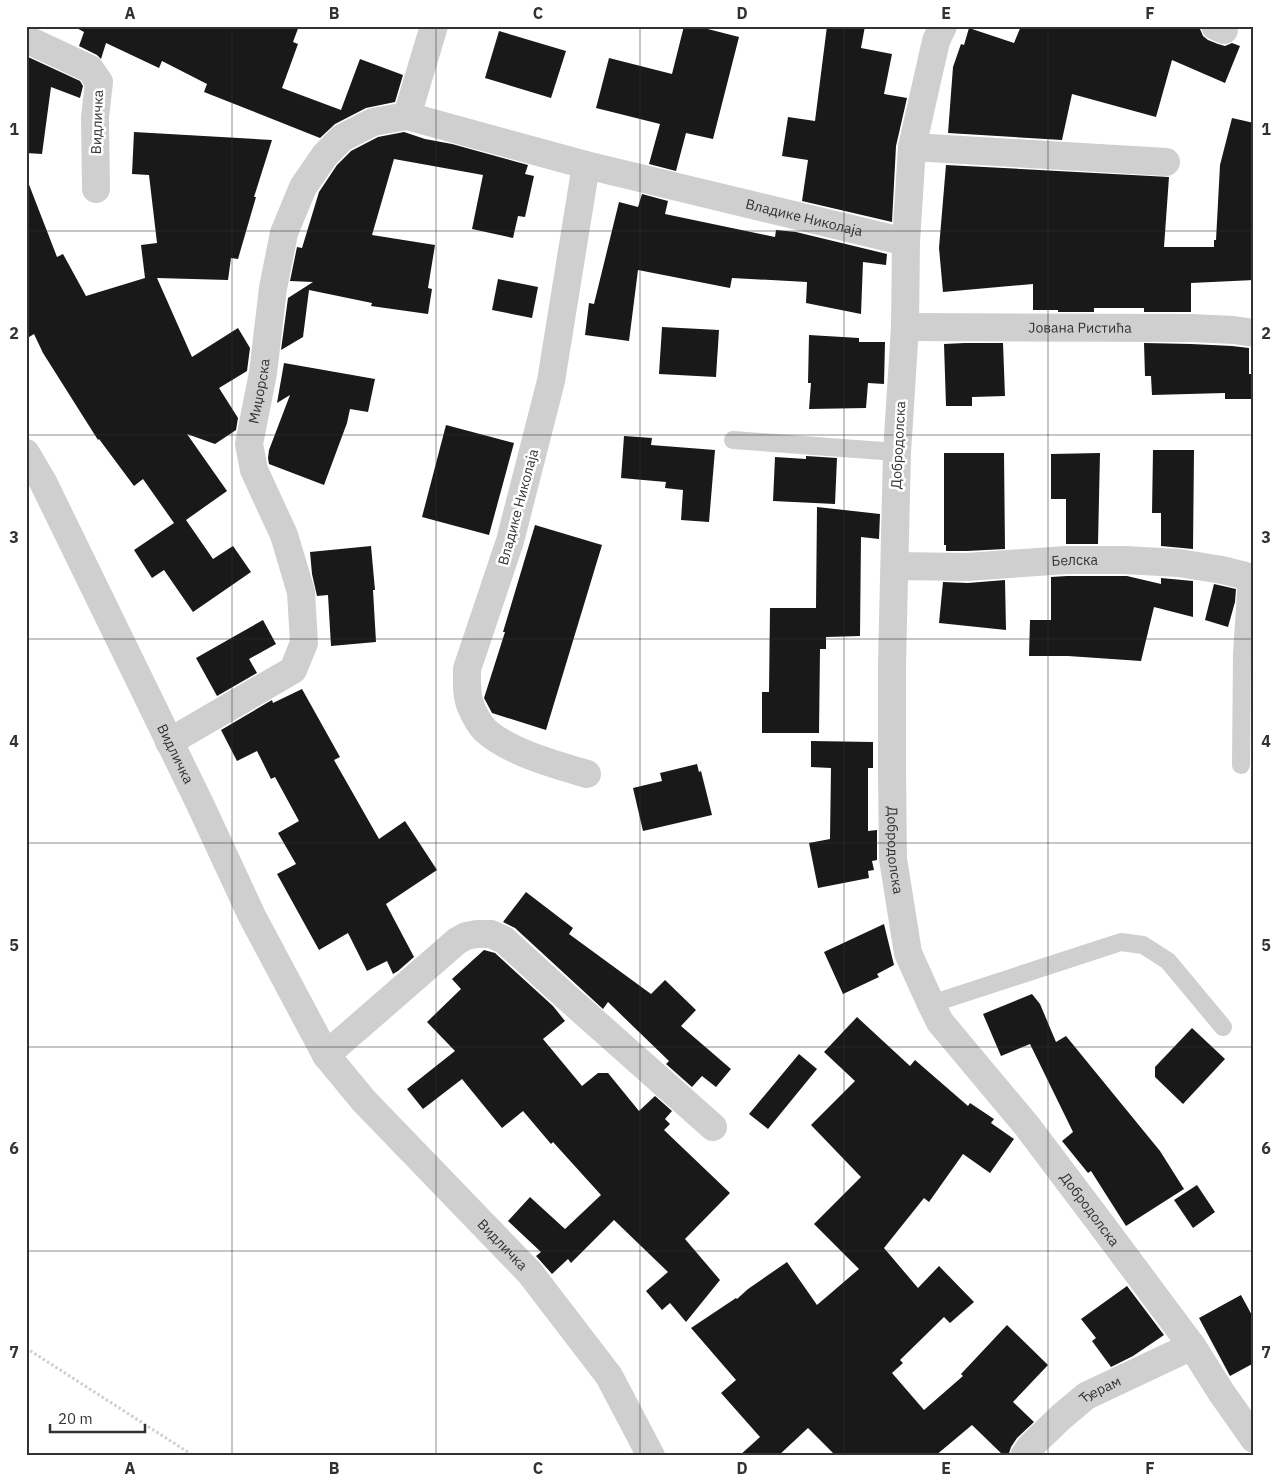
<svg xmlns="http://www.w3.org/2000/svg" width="1280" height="1482" font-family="'IBM Plex Sans',sans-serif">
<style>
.building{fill:#191919}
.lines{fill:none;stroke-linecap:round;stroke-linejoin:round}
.path{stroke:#cfcfcf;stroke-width:3;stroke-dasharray:2.5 2.5;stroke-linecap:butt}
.lane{stroke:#cfcfcf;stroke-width:18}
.street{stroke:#cfcfcf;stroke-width:28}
.grid{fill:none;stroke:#323232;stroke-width:1;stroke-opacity:0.55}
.labels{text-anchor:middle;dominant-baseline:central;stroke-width:5;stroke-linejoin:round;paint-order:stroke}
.street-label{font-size:14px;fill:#323232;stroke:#fff}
.neatline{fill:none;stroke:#323232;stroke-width:2}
.grid-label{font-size:16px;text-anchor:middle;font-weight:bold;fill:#323232}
</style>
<rect width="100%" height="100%" fill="#fff"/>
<g class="building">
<polygon points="73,26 299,26 293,42 298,44 282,88 341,110 360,59 403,75 395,102 366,108 335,124 320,138 204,92 207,84 162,61 159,68 106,43 101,59 97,55 79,46 84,32"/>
<polygon points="684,26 696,26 739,37 713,139 686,133 676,171 649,164 660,124 596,108 609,58 672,74"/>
<polygon points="827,26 865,26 861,48 892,54 884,94 907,98 896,146 892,222 802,201 808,160 782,156 788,117 815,121"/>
<polygon points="1021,26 1193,26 1200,29 1203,36 1208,40 1218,44 1225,46 1232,43 1240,46 1225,83 1172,60 1156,117 1072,94 1062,140 948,133 953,67 961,44 964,45 969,28 1014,43"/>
<polygon points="499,31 566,51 551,98 485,78"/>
<polygon points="26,56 80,81 83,86 80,98 51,87 42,154 26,153"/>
<polygon points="1232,118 1254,123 1254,280 1191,283 1191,312 1144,312 1144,308 1094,308 1094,312 1058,312 1058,310 1033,310 1033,284 943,292 939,248 946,165 1169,177 1164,247 1214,247 1214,240 1216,240 1220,165"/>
<polygon points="134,132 272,140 254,197 256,197 238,259 231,258 228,280 157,278 192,357 238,328 250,348 247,371 219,388 238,418 236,430 215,444 187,434 227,491 186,520 213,559 233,546 251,572 193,612 164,570 152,578 134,550 174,523 143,479 134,486 99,439 98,440 43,353 34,334 26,339 26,182 28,182 57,257 63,254 86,296 145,278 141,245 157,243 149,175 132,174"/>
<polygon points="404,132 425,139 452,144 528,165 525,174 534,176 525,217 518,216 513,238 472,229 483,175 394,159 372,235 435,245 428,288 432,289 428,314 371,306 372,303 309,290 303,337 281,350 288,298 313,282 290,281 297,247 302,248 319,192 337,165 351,151 378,137"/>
<polygon points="642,194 668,201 665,214 775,237 776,230 796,232 887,254 886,265 863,262 861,314 806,303 807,282 732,278 730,288 638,270 629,341 585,335 589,303 594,304 619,202 638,207"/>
<polygon points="498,279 538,287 532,318 492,310"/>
<polygon points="662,327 719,330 716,377 659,374"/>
<polygon points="809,335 859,338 859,342 885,342 884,384 868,383 866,408 809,409 811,383 808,383"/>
<polygon points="965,343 1003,343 1005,396 972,397 972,406 946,406 944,344"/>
<polygon points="1144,343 1191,344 1232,346 1249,348 1249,374 1254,374 1254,399 1225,399 1225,393 1152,395 1151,376 1145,376"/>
<polygon points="284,363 375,379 368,412 350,409 347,423 324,485 269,464 268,458 269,450 290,395 277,403"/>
<polygon points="446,425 514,443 489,535 422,517"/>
<polygon points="624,436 652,438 651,445 715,450 709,522 681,520 683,490 665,488 666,482 621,478"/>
<polygon points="1153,450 1194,450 1193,549 1161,546 1161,513 1152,513"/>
<polygon points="944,453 1004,453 1005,549 967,551 946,551 946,545 944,545"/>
<polygon points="1100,453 1098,544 1066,544 1066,499 1051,499 1051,454"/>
<polygon points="806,456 837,458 835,504 773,501 775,457 806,459"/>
<polygon points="817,507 880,514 879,539 861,537 860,636 826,637 826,649 820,649 819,733 762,733 762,692 769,692 770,608 816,608"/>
<polygon points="535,525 602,545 546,730 492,713 484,698 505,632 503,632"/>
<polygon points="371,546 375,590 373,590 376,642 331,646 328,595 317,596 312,574 310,552"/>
<polygon points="1067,576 1127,576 1161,584 1161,578 1193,581 1193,617 1154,607 1141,661 1068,656 1029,656 1030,620 1051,620 1051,577"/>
<polygon points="1005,580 1006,630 939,623 943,582 968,583"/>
<polygon points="1214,584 1236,589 1235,602 1228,627 1205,620"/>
<polygon points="263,620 276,644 249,659 257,673 217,696 196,658"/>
<polygon points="302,689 340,757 334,760 379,839 405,821 437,870 386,904 414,957 398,971 393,974 387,961 367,971 348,933 319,950 277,874 296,864 278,833 299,821 275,777 271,779 257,751 237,761 221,730 272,700 273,703"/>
<polygon points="811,741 873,742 873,768 868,768 868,831 877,830 877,860 872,861 874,870 868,871 869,878 818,888 809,843 830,839 831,768 811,767"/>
<polygon points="697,764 699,772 701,771 712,815 643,831 633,788 662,781 660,773"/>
<polygon points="526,892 573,928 569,934 651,994 665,980 696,1010 681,1026 731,1069 716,1087 702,1076 692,1087 666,1064 669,1061 608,1002 603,1009 515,928 503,922"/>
<polygon points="884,924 894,965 877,974 879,977 843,994 824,952"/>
<polygon points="484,950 495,953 553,1006 565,1021 543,1039 582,1086 598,1073 608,1073 639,1111 655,1096 672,1111 665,1119 670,1124 664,1130 730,1193 685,1239 720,1280 686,1322 670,1303 662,1310 646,1291 668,1272 614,1220 571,1263 568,1259 552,1274 536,1256 541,1252 508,1221 530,1197 565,1229 601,1195 553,1142 551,1144 523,1111 502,1128 462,1079 423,1109 407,1089 455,1051 427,1022 461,989 452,979"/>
<polygon points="1032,994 1040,1004 1056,1042 1066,1036 1160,1151 1184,1189 1126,1226 1091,1171 1088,1173 1062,1141 1073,1132 1030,1044 1001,1056 983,1014"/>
<polygon points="857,1017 910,1066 915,1060 968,1106 970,1103 994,1119 991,1123 1014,1139 990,1173 963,1154 929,1202 924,1198 884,1248 918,1288 939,1266 974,1302 950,1323 944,1317 900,1360 903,1363 892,1373 924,1410 963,1376 961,1374 1007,1325 1048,1365 1013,1402 1034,1422 1017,1438 1011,1447 1008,1456 1004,1456 972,1425 935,1456 836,1456 808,1428 778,1456 739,1456 760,1437 721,1393 736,1380 691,1328 736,1298 737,1299 748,1289 787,1262 817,1305 859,1269 814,1224 861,1177 811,1125 855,1081 824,1052"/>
<polygon points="1192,1028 1225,1059 1183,1104 1155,1077 1155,1067"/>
<polygon points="799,1054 817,1069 768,1129 749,1114"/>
<polygon points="1197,1185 1215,1212 1193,1228 1174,1200"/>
<polygon points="1127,1286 1164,1335 1133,1356 1111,1367 1092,1341 1096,1338 1081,1319"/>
<polygon points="1241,1295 1254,1319 1254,1363 1230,1376 1199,1318"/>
</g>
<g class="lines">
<polyline class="path" points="26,1348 194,1456"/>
<g class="lane">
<polyline points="733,440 897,452"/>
<polyline points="1241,765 1242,654 1247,577"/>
<polyline points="931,1004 1121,942 1143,945 1168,961 1223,1027"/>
</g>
<g class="street">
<path id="s1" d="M943,26L936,41L912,147L906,242L905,327L897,452L892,664V771L893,859L908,953L931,1004L940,1022L1027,1126L1098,1220L1192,1346L1221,1392L1254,1439"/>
<polyline points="1215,26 1224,30"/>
<polyline points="26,39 90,69 99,82 95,117 96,189"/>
<path id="s2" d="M407,116L586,165L906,242"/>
<polyline points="912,147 1166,162"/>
<path d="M586,165L551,381L510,541L467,669C467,681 466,696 471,707C474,714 480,725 485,730C508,752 557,765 587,774"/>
<path id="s3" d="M905,327L1191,328L1234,330L1254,333"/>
<path id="s4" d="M26,453L43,482L200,804L252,916L326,1055L364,1101L530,1273L609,1376L651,1456"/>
<path id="s5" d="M895,566L967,567L1066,560H1124L1179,563L1222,570L1254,578"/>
<path id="s6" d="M169,742L293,670L304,643L301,592L284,535L254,470L249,444L263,373L273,288L284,233L303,187L325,155L342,138L373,122L407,116L434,26"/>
<polyline points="326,1055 457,941 466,936 477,934 491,934 504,940 562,993 713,1127"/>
<path id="s7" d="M1024,1456L1030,1447L1060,1418L1086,1396L1192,1346"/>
</g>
</g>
<path class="grid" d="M232,26V1456M436,26V1456M640,26V1456M844,26V1456M1048,26V1456M26,231H1254M26,435H1254M26,639H1254M26,843H1254M26,1047H1254M26,1251H1254"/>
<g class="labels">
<g class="street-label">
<text transform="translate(97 122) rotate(-88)">Видличка</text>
<text stroke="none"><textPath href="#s2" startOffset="410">Владике Николаја</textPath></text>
<text stroke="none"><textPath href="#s3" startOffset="175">Јована Ристића</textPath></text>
<text stroke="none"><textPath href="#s6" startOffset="435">Миџорска</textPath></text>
<text transform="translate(898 445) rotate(-87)">Добродолска</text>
<text transform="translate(518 507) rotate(-75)">Владике Николаја</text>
<text stroke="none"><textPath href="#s5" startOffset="180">Белска</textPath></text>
<text stroke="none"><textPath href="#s4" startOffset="336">Видличка</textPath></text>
<text stroke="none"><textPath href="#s1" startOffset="829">Добродолска</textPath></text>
<text stroke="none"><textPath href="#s1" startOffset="1249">Добродолска</textPath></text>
<text stroke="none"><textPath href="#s4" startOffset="932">Видличка</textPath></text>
<text stroke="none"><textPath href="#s7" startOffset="102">Ђерам</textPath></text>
</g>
</g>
<rect width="1280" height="1482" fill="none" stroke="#ffffff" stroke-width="55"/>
<path d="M50 1424v8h95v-8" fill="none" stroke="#323232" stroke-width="2.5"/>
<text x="58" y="1424" font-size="15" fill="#323232" stroke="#ffffff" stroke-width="4" paint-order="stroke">20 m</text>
<rect x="28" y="28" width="1224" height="1426" class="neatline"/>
<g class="grid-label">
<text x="130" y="19">A</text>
<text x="334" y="19">B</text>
<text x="538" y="19">C</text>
<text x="742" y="19">D</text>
<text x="946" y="19">E</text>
<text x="1150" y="19">F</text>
<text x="14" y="135">1</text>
<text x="1266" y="135">1</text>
<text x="14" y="339">2</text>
<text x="1266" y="339">2</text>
<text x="14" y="543">3</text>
<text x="1266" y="543">3</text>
<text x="14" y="747">4</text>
<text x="1266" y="747">4</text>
<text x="14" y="951">5</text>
<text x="1266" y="951">5</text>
<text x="14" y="1154">6</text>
<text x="1266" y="1154">6</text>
<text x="14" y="1358">7</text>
<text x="1266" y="1358">7</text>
<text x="130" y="1474">A</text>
<text x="334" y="1474">B</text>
<text x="538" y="1474">C</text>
<text x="742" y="1474">D</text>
<text x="946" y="1474">E</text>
<text x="1150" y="1474">F</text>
</g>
</svg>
